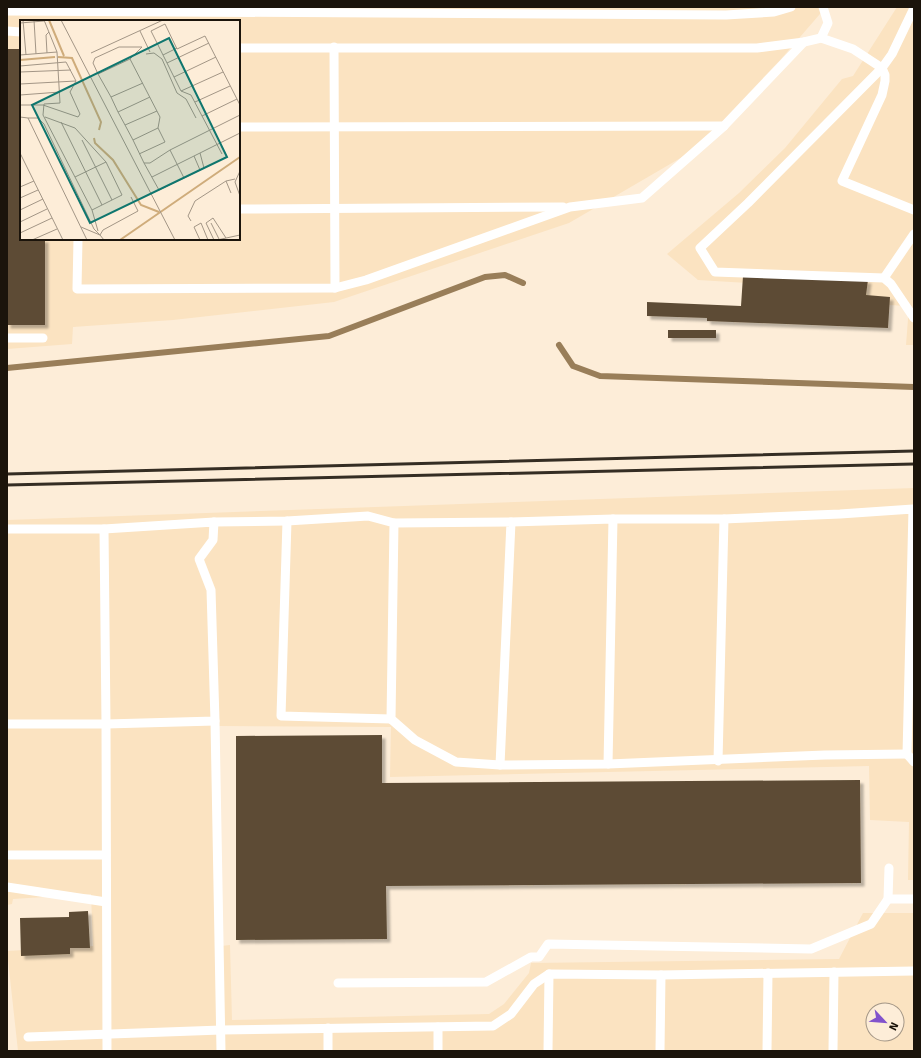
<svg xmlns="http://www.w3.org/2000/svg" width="921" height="1058" font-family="Signika,sans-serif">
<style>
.built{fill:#fbe3c1;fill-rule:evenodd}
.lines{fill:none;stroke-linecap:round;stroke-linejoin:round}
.stream{stroke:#997e59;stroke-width:6}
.building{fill:#5d4c35;filter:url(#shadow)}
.lane{stroke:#fff;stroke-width:9}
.rail{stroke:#352d23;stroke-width:3}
.inset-river{fill:none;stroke:#cfac7b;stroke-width:2}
.inset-road{fill:none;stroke:#a39686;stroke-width:1}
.view{fill:#0f766e;fill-opacity:0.15;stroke:#0f766e;stroke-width:2}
.inset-edge{fill:none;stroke:#1b140b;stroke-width:2}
</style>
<defs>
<filter id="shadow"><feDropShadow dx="3.5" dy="3.5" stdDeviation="1" flood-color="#0004"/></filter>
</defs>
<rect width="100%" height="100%" fill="#fdedd8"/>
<g class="built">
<path d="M7,7H826L781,59L696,149L569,223L334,302L173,320L73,327L72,344L7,349ZM21,21H239V239H21Z"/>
<polygon points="897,7 914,7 914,345 906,345 909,306 866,304 865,290 698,280 667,254 739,193 785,148 842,79 853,76"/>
<path d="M914,488V880H908L909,822L870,820L869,766L390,777L391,727L218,726L221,946L230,945L232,1020L489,1014L504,1004L529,973L531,963L839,959L863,913H914V1051H18L7,951L93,946L91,894L13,899L12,904L7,905V520ZM873,1010H897V1034H873Z"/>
</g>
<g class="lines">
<g class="stream">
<polyline points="559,345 573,366 600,376 914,387"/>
<polyline points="7,368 329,336 485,277 505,275 523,283"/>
</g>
</g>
<g class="building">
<polygon points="7,49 21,49 21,239 45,239 45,325 7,325"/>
<polygon points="743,276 868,280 866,295 890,297 888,328 707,321 707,318 647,316 647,302 741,306"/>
<rect x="668" y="330" width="48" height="8"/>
<polygon points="382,735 382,783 860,780 861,883 386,886 387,939 236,940 236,736"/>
<polygon points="88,911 90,948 70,948 70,954 21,956 20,918 69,917 69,912"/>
</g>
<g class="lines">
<g class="lane">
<polyline points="914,8 892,54 882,68 748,203 700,248 715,272 884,278 891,284 914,318"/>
<polyline points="7,11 726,15 774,12 791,7"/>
<polyline points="7,31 21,32"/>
<polyline points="821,38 828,23 823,7"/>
<polyline points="334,47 335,288"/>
<polyline points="239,48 757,48 804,42 821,38 853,49 882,68 885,75 885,81 882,95 842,181 914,210"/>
<polyline points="239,127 724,126"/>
<polyline points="239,209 563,207"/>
<polyline points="78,239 77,289 335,288 366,280 570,207 642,198 724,126 804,42"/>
<polyline points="884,278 914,234"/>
<polyline points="7,338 43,338"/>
<polyline points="613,519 724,519 718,761"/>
<polyline points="724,519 840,514 913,509 907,754 914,762"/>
<polyline points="287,521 281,716 391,719"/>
<polyline points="214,522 287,521 368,516 394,523 391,719 415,740 456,762 500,765 608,764 825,755 907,754"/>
<polyline points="511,522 613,519 608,764"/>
<polyline points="394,523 511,522 500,765"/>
<polyline points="7,529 104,529 214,522 213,540 199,559 211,590 215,721 106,724 7,724"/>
<polyline points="104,529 106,724 107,1051"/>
<polyline points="215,721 221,1051"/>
<polyline points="7,855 106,855"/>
<polyline points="7,887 106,902"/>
<polyline points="888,899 914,899"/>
<polyline points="338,983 486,982 531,957 539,957 548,944 811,949 871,924 888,899 889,868"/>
<polyline points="28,1037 221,1030 493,1026 511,1014 534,984 549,974 661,975 914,971"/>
<polyline points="328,1051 328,1028"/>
<polyline points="438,1051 438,1027"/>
<polyline points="548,1051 549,974"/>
<polyline points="660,1051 661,975"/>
<polyline points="767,1051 768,973"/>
<polyline points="833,1051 834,972"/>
</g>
<g class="rail">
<polyline points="7,474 914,451"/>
<polyline points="7,485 914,464"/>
</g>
</g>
<g transform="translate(20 20)">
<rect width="220" height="220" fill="#fdedd8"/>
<path class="inset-river" d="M29,0L44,36M38,37L52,38L81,102L79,110M0,40L35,37M74,118L75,123L93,140L121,185L139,192M100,220L220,137"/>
<path class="inset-road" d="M3,0L6,35M14,0L16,34M24,0L37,32L40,83L24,84L23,95L72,190L102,175L86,142L55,108L25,97M41,0L155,220M0,3L24,1M120,11L130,32M27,33L26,15L29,12M71,33L143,0M126,34L134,33L142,39L157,73L166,79L176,98M0,35L37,32M143,35L157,28M110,39L140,97L138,108L113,120L124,143M147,43L189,23M0,46L46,42L56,61M0,52L51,50M78,54L73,43L75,38L99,27H122L110,39L78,54L91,77M154,57L196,37M0,64L56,61M161,71L203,52M0,75L40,72M175,82L210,66M0,85H23L58,97L60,94L50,72L56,61M98,92L91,77L123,63M182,96L217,79M0,97L8,98L67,220M8,98H18L24,104L74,209L80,215L61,207M41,102L82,185M105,105L98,92L130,77M62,120L92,180M113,120L105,105L137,91M150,130L164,158L139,170L124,143H130ZM150,130L220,95M0,133L43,220M119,134L145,122L138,108M202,134L171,75L161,71L131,11L145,4L157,29L185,16L220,85M174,136L180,150M220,151L215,162L220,176M55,157L86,142M132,157L220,113M164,158L184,148L180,133M0,167L14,161M211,173L206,161L215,159M0,178L18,170M0,190L23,179M72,190L78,211M171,201L168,196L175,181L206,161M0,202L27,189M191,203L199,219M0,213L32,198M12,220L37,209M84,220L80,215L83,210L118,191L111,177M180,220L174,207L181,203L188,220M194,220L186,203L193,198L206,218M197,220L220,215"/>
<path class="view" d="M149,18L207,137L70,203L12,85Z"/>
<rect width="220" height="220" class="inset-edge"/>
</g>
<rect width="921" height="1058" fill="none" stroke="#1b140b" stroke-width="16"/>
<g transform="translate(885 1022) rotate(116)"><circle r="19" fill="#fdedd8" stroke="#a39686"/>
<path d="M0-3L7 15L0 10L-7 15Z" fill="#8253cc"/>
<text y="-6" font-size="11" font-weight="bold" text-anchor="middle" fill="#1b140b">N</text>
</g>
</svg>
